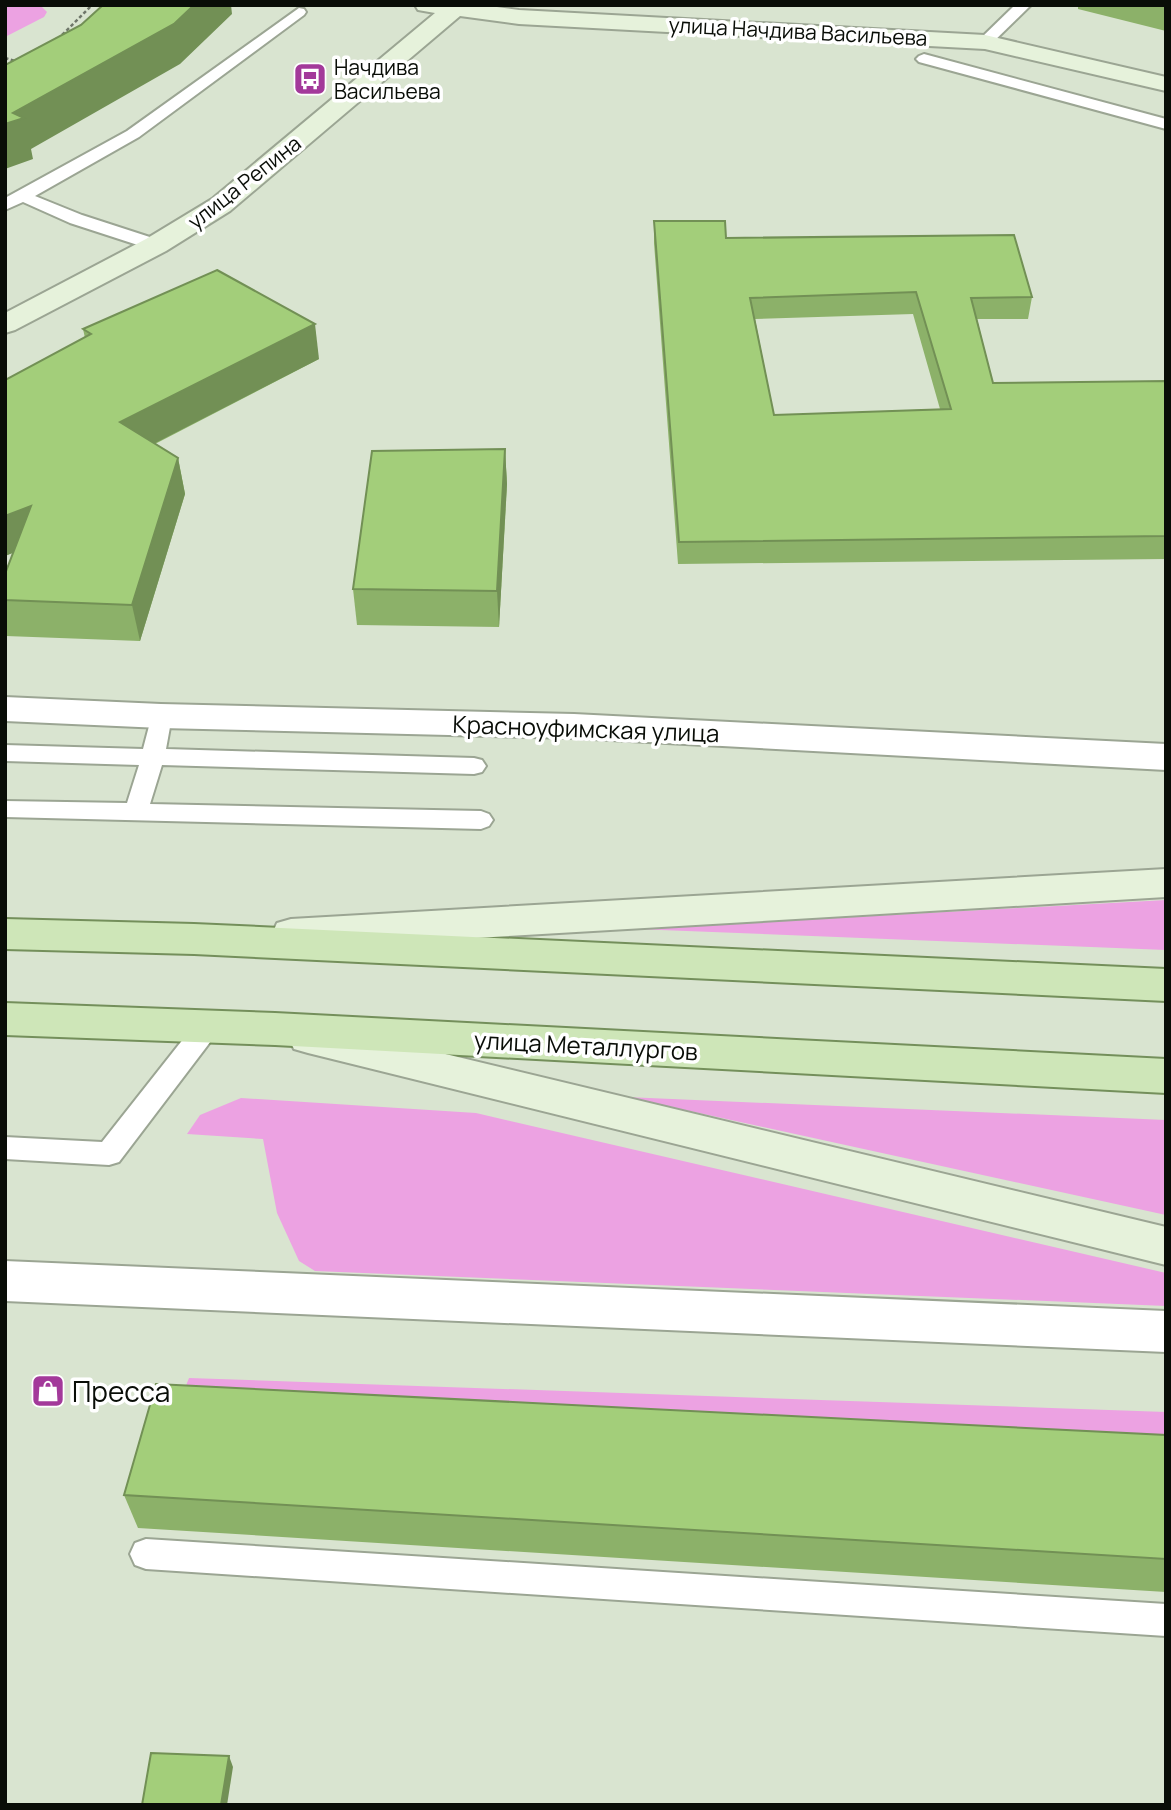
<svg xmlns="http://www.w3.org/2000/svg" width="1171" height="1810" font-family="Manrope,sans-serif">
<style>
.green{fill:#eca2e2}
.lines{fill:none;stroke-linecap:round;stroke-linejoin:round}
.lane-casing{stroke:#9ba593;stroke-width:4}
.street-casing{stroke:#9ba593;stroke-width:4}
.secondary-casing{stroke:#9ba593;stroke-width:4}
.primary-casing{stroke:#748f5b;stroke-width:4}
.path{stroke:#6f776a;stroke-width:2.5;stroke-dasharray:3.5 2.5;stroke-linecap:butt}
.lane{fill:#fff;fill-rule:evenodd}
.street{fill:#fff;fill-rule:evenodd}
.secondary{fill:#e6f2db;fill-rule:evenodd}
.primary{fill:#cee6b8;fill-rule:evenodd}
.wall{fill:#8cb169;fill-rule:evenodd}
.shaded-wall{fill:#729055}
.building{fill:#a3ce7a;stroke:#729055;stroke-width:2;fill-rule:evenodd}
.labels{text-anchor:middle;dominant-baseline:central;stroke-width:7;stroke-linejoin:round;paint-order:stroke}
.far-street-label{font-size:21px;fill:#090d07;stroke:#fff}
.far-poi-label{font-size:21px;fill:#090d07;stroke:#fff;text-anchor:start}
.street-label{font-size:24px;fill:#090d07;stroke:#fff}
.near-poi-label{font-size:28px;fill:#090d07;stroke:#fff;text-anchor:start}
</style>
<rect width="100%" height="100%" fill="#d9e4d0"/>
<g class="green">
<polygon points="5,5 40,5 47,12 44,17 5,37"/>
<polygon points="1166,900 1166,950 635,929"/>
<polygon points="626,1097 1166,1120 1166,1215"/>
<polygon points="241,1098 476,1113 1166,1273 1166,1306 315,1271 299,1261 277,1213 263,1139 187,1134 200,1115"/>
<polygon points="189,1378 1166,1412 1166,1456 177,1408"/>
</g>
<g class="lines">
<defs>
<g id="lane">
<polygon points="1015,5 1031,5 990,45 980,45 977,42 980,39"/>
<polygon points="299,8 304,9 306,12 304,15 139,137 35,196 82,215 162,241 165,245 162,249 150,249 70,223 23,202 5,210 5,198 127,131"/>
<polygon points="924,54 1166,119 1166,129 919,62 916,59 919,56"/>
<polygon points="161,708 169,711 172,716 166,749 474,758 482,760 486,766 482,772 474,774 162,765 150,804 481,811 489,814 493,820 489,826 481,829 5,817 5,801 127,803 139,765 5,761 5,745 143,749 153,711"/>
<polygon points="208,1016 217,1019 221,1026 217,1033 119,1162 109,1165 5,1159 5,1137 102,1142 199,1019"/>
<polygon points="146,1539 1166,1604 1166,1636 146,1569 135,1565 130,1554 135,1543"/>
</g>
<g id="street">
<polygon points="5,697 161,704 574,714 1166,744 1166,770 574,738 161,728 5,721"/>
<polygon points="5,1261 1166,1311 1166,1352 5,1301"/>
</g>
<g id="secondary">
<polygon points="415,5 482,5 519,10 985,35 1166,77 1166,91 985,49 519,24 460,16 230,211 166,251 15,330 5,333 5,313 146,239 212,199 435,13 418,10"/>
<polygon points="1166,869 1166,897 291,949 277,945 272,934 277,923 291,919"/>
<polygon points="308,1021 1166,1227 1166,1265 308,1053 294,1049 288,1037 294,1025"/>
</g>
<g id="primary">
<polygon points="5,919 194,924 1166,969 1166,1001 194,954 5,949"/>
<polygon points="5,1003 275,1013 1166,1059 1166,1093 275,1045 5,1035"/>
</g>
</defs>
<use href="#lane" class="lane-casing"/>
<use href="#street" class="street-casing"/>
<use href="#secondary" class="secondary-casing"/>
<use href="#primary" class="primary-casing"/>
<g class="path">
<polyline points="58,39 92,5"/>
<polyline points="5,58 18,62"/>
</g>
<use href="#lane" class="lane"/>
<use href="#street" class="street"/>
<use href="#secondary" class="secondary"/>
<use href="#primary" class="primary"/>
</g>
<g class="wall">
<polygon points="1078,5 1166,5 1166,31 1078,9"/>
<path d="M654,221L726,238L1032,297L1028,319H977L993,383L1166,381V559L678,564L654,243ZM913,314L940,409L774,415L755,319Z"/>
<polygon points="83,329 319,359 155,444 178,458 185,494 140,641 6,636 5,634 5,574 14,552 5,556 5,380 85,338"/>
<polygon points="505,449 507,484 499,627 357,625 353,589"/>
<polygon points="1166,1435 1166,1592 138,1528 124,1495"/>
</g>
<g class="shaded-wall">
<polygon points="194,5 231,5 232,14 180,64 31,149 33,159 5,169 5,124 13,113"/>
<polygon points="315,324 319,359 128,457 120,422"/>
<polygon points="505,449 507,484 499,627 497,591"/>
<polygon points="178,458 185,494 140,641 132,605"/>
<polygon points="31,506 41,542 5,556 5,516"/>
<polygon points="229,1756 233,1767 227,1805 221,1805"/>
</g>
<g class="building">
<polygon points="103,5 194,5 174,24 13,113 24,118 5,124 5,65 81,25"/>
<path d="M654,221H725L726,238L1014,235L1032,297L971,298L993,383L1166,381V536L679,542ZM916,292L951,409L774,415L750,298Z"/>
<polygon points="217,270 315,324 120,422 178,458 132,605 5,600 5,574 31,506 5,516 5,380 91,334 83,329"/>
<polygon points="505,449 497,591 353,589 372,451"/>
<polygon points="156,1384 1166,1435 1166,1559 124,1495"/>
<polygon points="151,1753 229,1756 221,1805 142,1805"/>
</g>
<defs>
<symbol id="bus-square" viewBox="-11 -11 22 22"><rect x="-9" y="-9" width="18" height="18" rx="4" fill="#a3399a" stroke="#fff"/><path d="M-5-6H5V4H4V6H2V4H-2V6H-4V4H-5ZM-3.5-4V0h7V-4ZM-3.5 1.2v1.5H-2V1.2ZM2 1.2v1.5H3.5V1.2Z" fill="#fff"/></symbol>
<symbol id="shop-square" viewBox="-11 -11 22 22"><rect x="-9" y="-9" width="18" height="18" rx="4" fill="#a3399a" stroke="#fff"/><path d="M-5-2.5h2.3a2.7 3.5 0 0 1 5.4 0H5L5.5 6h-11ZM-1.5-2.5h3a1.5 2.3 0 0 0-3 0Z" fill="#fff"/></symbol>
</defs>
<g fill-rule="evenodd">
<use href="#bus-square" x="291" y="60" width="38" height="38"/>
<use href="#shop-square" x="29" y="1372" width="38" height="38"/>
</g>
<g class="labels">
<g class="far-street-label">
<text transform="translate(798 31) rotate(3)">улица Начдива Васильева</text>
<text transform="translate(244 182) rotate(-38)">улица Репина</text>
</g>
<g class="far-poi-label">
<text x="334" y="67">Начдива<tspan x="334" dy="24">Васильева</tspan></text>
</g>
<g class="street-label">
<text transform="translate(586 728) rotate(2)">Красноуфимская улица</text>
<text transform="translate(586 1045) rotate(3)">улица Металлургов</text>
</g>
<g class="near-poi-label">
<text x="72" y="1391">Пресса</text>
</g>
</g>
<rect width="1171" height="1810" fill="none" stroke="#090d07" stroke-width="14"/>
</svg>
